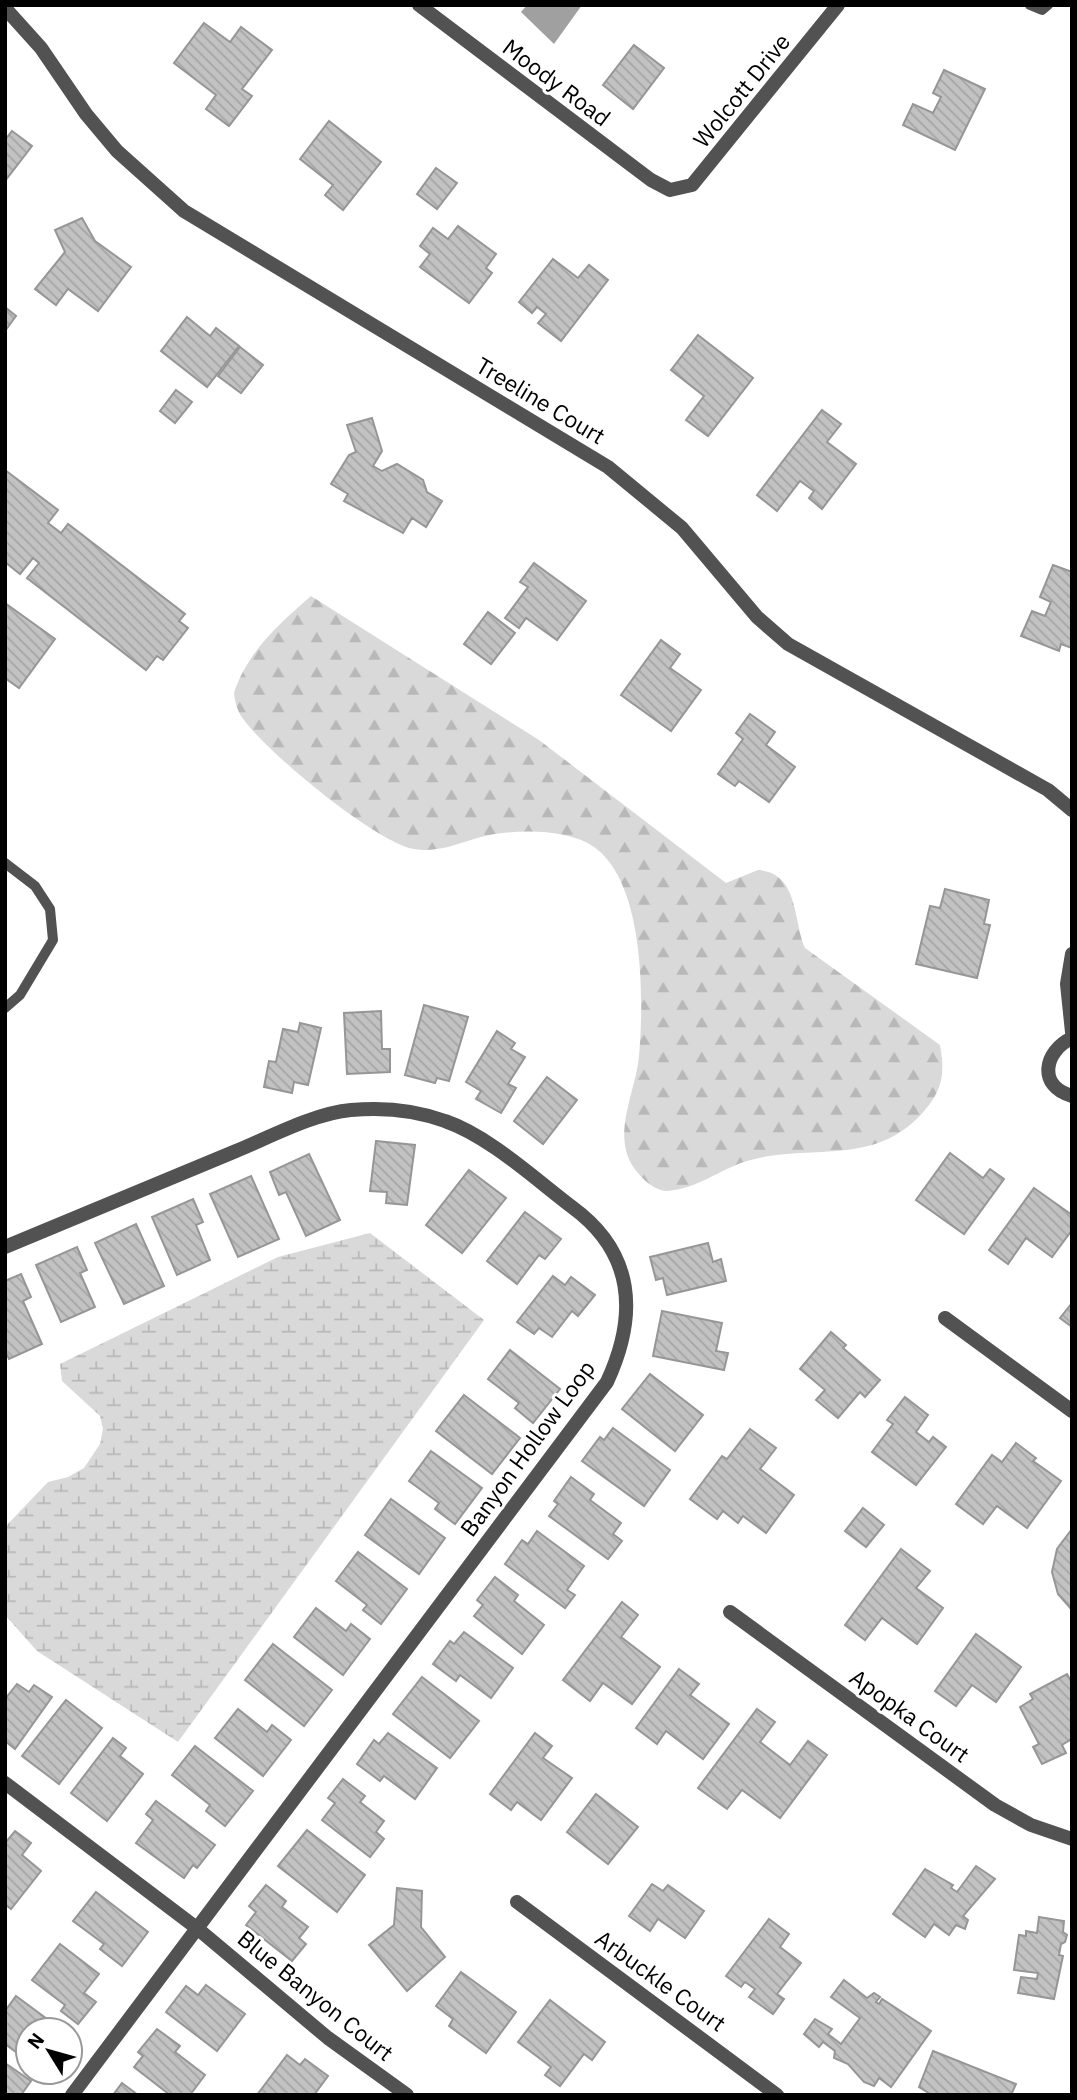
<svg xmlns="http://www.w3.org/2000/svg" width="1077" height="2100" font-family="'IBM Plex Sans',sans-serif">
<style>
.forest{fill:url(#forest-firs)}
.wetland{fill:url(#wetland-marsh)}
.water{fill:#a0a0a0}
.building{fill:url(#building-back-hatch);stroke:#969696;stroke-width:2}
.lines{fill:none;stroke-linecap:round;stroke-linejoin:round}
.service{stroke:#525252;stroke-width:10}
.minor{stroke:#525252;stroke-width:14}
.labels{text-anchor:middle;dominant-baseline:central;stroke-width:6;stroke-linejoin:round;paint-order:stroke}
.street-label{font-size:23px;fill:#000;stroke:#fff}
</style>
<defs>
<pattern id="forest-firs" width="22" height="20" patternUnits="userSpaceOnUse" patternTransform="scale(1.75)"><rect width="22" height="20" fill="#d9d9d9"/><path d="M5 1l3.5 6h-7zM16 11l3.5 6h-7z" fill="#b8b8b8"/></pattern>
<pattern id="wetland-marsh" width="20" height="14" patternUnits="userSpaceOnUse" patternTransform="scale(1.75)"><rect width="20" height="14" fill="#d9d9d9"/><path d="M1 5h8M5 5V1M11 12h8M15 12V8" fill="none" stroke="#b8b8b8"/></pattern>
<pattern id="building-back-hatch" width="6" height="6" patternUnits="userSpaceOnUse" patternTransform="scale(1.75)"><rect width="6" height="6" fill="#c2c2c2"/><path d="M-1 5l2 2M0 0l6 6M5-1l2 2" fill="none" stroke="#a5a5a5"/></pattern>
</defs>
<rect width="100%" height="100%" fill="#fff"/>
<path class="forest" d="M311,596L539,740L726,883L758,870C799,873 793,920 805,948L940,1045C945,1072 943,1089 925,1110C875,1169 812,1142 747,1161C718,1170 698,1189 666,1191C657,1191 644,1181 638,1173C608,1140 636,1093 639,1056C644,1000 645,883 594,847C567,828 513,829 481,837C458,843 440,853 414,849C375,842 268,753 244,720C238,713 235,703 234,693C247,652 279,624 311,596Z"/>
<polygon class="wetland" points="370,1233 484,1320 178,1742 37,1651 5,1615 5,1527 48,1482 68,1477 84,1468 100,1444 103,1429 100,1416 62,1381 60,1364 278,1257"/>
<polygon class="water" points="527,5 582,5 554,44 521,12"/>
<g class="building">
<polygon points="204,23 230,42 241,27 272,50 242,89 252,96 229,126 206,109 216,95 174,63"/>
<polygon points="634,45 664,68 633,109 603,85"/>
<polygon points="944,70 985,89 955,150 903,125 913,104 933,113 941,97 933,93"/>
<polygon points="329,121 381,162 343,210 325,195 333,185 300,159"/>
<polygon points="12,131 32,146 5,181 5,140"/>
<polygon points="436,168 457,183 437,209 417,194"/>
<polygon points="82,218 95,241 131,267 98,311 68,289 56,305 35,289 65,252 55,230"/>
<polygon points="458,226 496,254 486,268 492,273 469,303 420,267 430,254 420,246 433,228 448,239"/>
<polygon points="553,259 578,278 589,265 608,280 561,341 538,323 546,314 537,307 532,313 519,302"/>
<polygon points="5,307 16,316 5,331"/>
<polygon points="187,317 210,336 216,328 239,346 207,387 161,351"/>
<polygon points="698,335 753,378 708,436 686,420 704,396 671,370"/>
<polygon points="240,347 263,365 241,393 218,376"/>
<polygon points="176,390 192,402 175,423 160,411"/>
<polygon points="822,410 841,424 827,442 856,464 822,509 809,498 814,491 800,481 777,511 757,495"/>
<polygon points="372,418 382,451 373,466 382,471 397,464 423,480 427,492 442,501 426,527 412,518 403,533 344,501 348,494 331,484 349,455 356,452 347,425"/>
<polygon points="5,470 58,510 48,523 61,533 68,524 185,614 179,621 188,628 163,660 157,656 146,670 27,578 39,563 33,558 20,574 5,562"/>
<polygon points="534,563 586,601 557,640 526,618 519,628 505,618 528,587 520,582"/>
<polygon points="1053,565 1072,572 1072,648 1061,644 1059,651 1021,636 1032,611 1045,616 1051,602 1040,597"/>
<polygon points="5,603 55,639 19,688 5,678"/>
<polygon points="488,612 515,633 491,664 464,644"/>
<polygon points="661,640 680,654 670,668 701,690 671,731 621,695"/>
<polygon points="750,714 775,732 766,745 795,767 769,802 739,781 735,786 718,774 743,739 736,733"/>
<polygon points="945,889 989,900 984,924 990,925 977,978 916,964 930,906 940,908"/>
<polygon points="424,1005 468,1017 449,1081 437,1078 435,1083 405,1075"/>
<polygon points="381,1011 382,1049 390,1049 390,1072 347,1074 344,1013"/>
<polygon points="300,1023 321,1028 308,1085 294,1082 292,1093 264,1087 269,1061 276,1062 283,1029 298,1032"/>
<polygon points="497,1031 515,1043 511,1049 525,1057 508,1084 516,1088 501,1113 476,1099 481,1091 466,1082"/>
<polygon points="547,1077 577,1100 543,1144 514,1121"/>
<polygon points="376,1141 415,1145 407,1205 386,1203 387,1192 370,1191"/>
<polygon points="950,1153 983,1178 990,1169 1004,1179 964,1234 916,1200"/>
<polygon points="309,1154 340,1220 306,1236 286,1192 279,1195 270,1172"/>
<polygon points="469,1170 506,1198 462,1253 426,1225"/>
<polygon points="251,1176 279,1239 238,1257 210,1194"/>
<polygon points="1034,1188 1072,1215 1072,1230 1052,1257 1026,1238 1008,1264 989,1250"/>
<polygon points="193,1199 203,1222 196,1225 210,1260 177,1275 152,1217"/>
<polygon points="525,1212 561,1239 545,1259 539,1255 517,1284 487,1261"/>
<polygon points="136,1224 164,1286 124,1304 95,1243"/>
<polygon points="708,1243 713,1262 721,1259 726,1281 667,1295 663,1278 656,1280 650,1257"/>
<polygon points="77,1247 87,1270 80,1273 95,1307 61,1322 36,1265"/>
<polygon points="21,1274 31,1297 23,1301 42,1344 9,1359 5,1351 5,1281"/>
<polygon points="553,1276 565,1285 571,1277 595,1295 578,1316 572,1311 552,1337 539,1328 534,1334 517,1322"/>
<polygon points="1072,1303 1072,1327 1060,1318"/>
<polygon points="662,1311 722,1323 716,1351 728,1353 724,1370 653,1356"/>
<polygon points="831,1332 846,1345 843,1348 880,1380 865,1397 860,1392 838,1418 816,1400 825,1390 800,1369"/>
<polygon points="510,1350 560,1389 533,1423 515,1408 519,1403 488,1379"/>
<polygon points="650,1374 703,1415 675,1451 622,1409"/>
<polygon points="464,1395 520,1438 492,1474 436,1431"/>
<polygon points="905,1397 928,1415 916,1432 929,1442 933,1437 946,1447 916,1485 872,1452 893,1424 887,1420"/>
<polygon points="613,1428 670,1470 644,1506 582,1461 600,1437 604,1440"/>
<polygon points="750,1429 776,1448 760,1469 794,1495 766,1533 743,1516 738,1523 723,1511 717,1519 690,1499 722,1456 727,1459"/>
<polygon points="1016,1443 1036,1458 1033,1461 1061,1481 1027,1528 997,1506 983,1524 956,1504 992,1455 1002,1462"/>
<polygon points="431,1451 482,1488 455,1524 435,1509 439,1503 409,1481"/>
<polygon points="571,1477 594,1494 590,1500 621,1523 613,1534 622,1541 608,1559 549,1516 558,1504 554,1501"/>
<polygon points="391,1499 445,1538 419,1574 365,1535"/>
<polygon points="863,1508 884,1525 866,1547 845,1531"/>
<polygon points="1072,1529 1072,1610 1058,1594 1052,1572 1057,1549"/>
<polygon points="537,1531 584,1566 567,1590 575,1595 565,1608 505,1564 522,1540 528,1544"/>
<polygon points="901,1549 930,1571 916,1588 943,1608 917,1644 882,1618 865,1640 845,1625"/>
<polygon points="358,1552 407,1589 381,1624 363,1610 367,1605 336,1581"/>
<polygon points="495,1577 518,1595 514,1601 544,1625 522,1654 474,1616 483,1605 477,1600"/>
<polygon points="622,1602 638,1615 621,1637 660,1667 632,1704 603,1683 590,1701 563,1680"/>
<polygon points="316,1608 346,1631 351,1624 370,1639 343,1675 294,1637"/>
<polygon points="464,1632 513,1668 491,1698 460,1675 456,1681 433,1664 450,1641 454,1644"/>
<polygon points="976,1634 1021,1667 996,1702 972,1685 956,1706 935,1691"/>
<polygon points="273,1644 332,1690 304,1726 245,1680"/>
<polygon points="679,1669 699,1684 690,1695 729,1724 703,1759 666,1731 657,1744 636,1728"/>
<polygon points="1067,1674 1072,1683 1072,1744 1070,1740 1062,1745 1066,1753 1042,1764 1033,1747 1039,1744 1020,1707 1033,1699 1030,1694"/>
<polygon points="422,1677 479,1721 450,1758 393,1714"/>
<polygon points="17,1684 29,1692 34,1685 52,1697 15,1749 5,1741 5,1699"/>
<polygon points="66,1700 102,1728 59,1784 22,1756"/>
<polygon points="238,1709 267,1732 272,1725 291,1740 263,1776 215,1738"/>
<polygon points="757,1709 775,1722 760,1742 790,1765 808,1741 827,1755 780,1818 742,1790 727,1809 698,1788"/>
<polygon points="388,1733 437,1768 415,1799 384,1776 380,1781 357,1764 374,1740 379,1744"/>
<polygon points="535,1733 552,1746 543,1758 572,1778 541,1820 517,1802 511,1810 490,1794"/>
<polygon points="113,1738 126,1748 120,1756 143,1774 107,1821 71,1793"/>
<polygon points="195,1746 253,1791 225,1826 206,1811 210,1805 172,1775"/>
<polygon points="343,1779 365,1796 360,1802 384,1821 376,1832 384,1839 370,1857 322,1820 335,1803 328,1798"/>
<polygon points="596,1794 638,1827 608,1864 567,1832"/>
<polygon points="156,1801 215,1845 197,1868 193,1865 184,1878 136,1843 153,1820 146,1814"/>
<polygon points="307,1830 365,1875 337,1912 278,1866"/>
<polygon points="15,1831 31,1843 22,1855 41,1871 11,1909 5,1904 5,1843"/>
<polygon points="976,1866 995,1879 963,1916 968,1920 965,1929 956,1925 949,1935 934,1924 925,1937 893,1914 925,1869 953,1885 951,1888 957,1892"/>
<polygon points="652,1884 663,1891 668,1885 704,1911 685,1938 658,1919 650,1931 629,1916"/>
<polygon points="266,1885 286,1901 282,1907 308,1927 299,1938 306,1944 292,1961 246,1925 256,1912 249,1906"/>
<polygon points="397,1888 422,1891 421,1927 445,1957 407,1991 369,1945 394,1925"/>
<polygon points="96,1892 148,1932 122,1966 100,1949 104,1944 73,1921"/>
<polygon points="1039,1917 1064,1921 1063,1932 1067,1935 1065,1942 1061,1944 1059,1955 1063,1956 1054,1999 1018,1993 1021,1977 1037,1979 1038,1973 1014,1970 1019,1935 1026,1936 1026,1931 1037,1933"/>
<polygon points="769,1919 789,1934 780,1947 801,1963 777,1994 784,1999 773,2014 749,1997 755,1989 745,1982 741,1987 726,1976"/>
<polygon points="60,1944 99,1974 84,1993 96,2002 78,2024 61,2011 65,2005 32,1980"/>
<polygon points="461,1972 516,2012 486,2053 449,2026 453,2019 436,2006"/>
<polygon points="844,1980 867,1998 874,1993 880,1997 876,2002 879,2004 882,1999 931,2031 891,2087 879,2078 874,2086 864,2082 848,2064 834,2058 835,2051 823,2042 819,2047 804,2034 815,2019 832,2029 828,2034 841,2044 860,2018 831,1997"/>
<polygon points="206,1985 245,2014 217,2051 166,2012 186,1986 198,1995"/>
<polygon points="16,1996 62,2030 28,2030 28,2061 5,2044 5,2011"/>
<polygon points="550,2000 605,2042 592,2060 584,2054 560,2086 545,2075 551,2067 518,2042"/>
<polygon points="157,2029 180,2046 175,2052 205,2075 190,2095 170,2095 134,2067 143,2056 138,2052"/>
<polygon points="933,2051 1016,2084 1011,2095 932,2095 919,2087"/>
<polygon points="287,2055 300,2065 305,2059 328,2076 314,2095 257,2095"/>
<polygon points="5,2063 31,2081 21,2095 5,2095"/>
<polygon points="122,2083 138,2095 113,2095"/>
</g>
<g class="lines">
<g class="service">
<polyline points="1030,5 1042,10 1048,5"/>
<polyline points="5,863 35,886 50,909 53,940 20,995 5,1008"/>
</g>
<g class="minor">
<polyline points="419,5 651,180 670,190 692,185 838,5"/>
<polyline points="5,8 41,48 86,114 117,151 184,211 608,467 682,528 757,617 788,644 1048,790 1072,810"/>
<polyline points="1072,954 1067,984 1072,1032"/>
<path d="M1072,1038C1044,1051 1037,1086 1072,1096"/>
<path d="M5,1247C82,1215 159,1183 236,1151C270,1137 315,1113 351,1110C383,1107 415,1110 445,1121C489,1136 535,1179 572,1207C635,1253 638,1315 607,1382L72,2095"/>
<polyline points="945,1318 1072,1411"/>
<polyline points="730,1612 995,1805 1031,1825 1072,1839"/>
<polyline points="5,1783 198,1929 328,2038 407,2095"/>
<polyline points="517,1902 777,2095"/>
</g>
</g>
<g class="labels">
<g class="street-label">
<text transform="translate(557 82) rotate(37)">Moody Road</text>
<text transform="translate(741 90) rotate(-51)">Wolcott Drive</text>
<text transform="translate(541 400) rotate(31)">Treeline Court</text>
<text transform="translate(527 1448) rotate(-54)">Banyon Hollow Loop</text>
<text transform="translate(910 1715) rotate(36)">Apopka Court</text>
<text transform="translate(661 1980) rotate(36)">Arbuckle Court</text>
<text transform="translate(316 1995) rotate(39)">Blue Banyon Court</text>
</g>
</g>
<rect width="1077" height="2100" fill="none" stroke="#000000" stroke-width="14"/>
<g transform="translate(49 2051) rotate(307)"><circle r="33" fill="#ffffff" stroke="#999999" stroke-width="2"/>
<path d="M0-5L12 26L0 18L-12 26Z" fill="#000000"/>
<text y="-10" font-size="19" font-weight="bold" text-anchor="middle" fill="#000000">N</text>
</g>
</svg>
